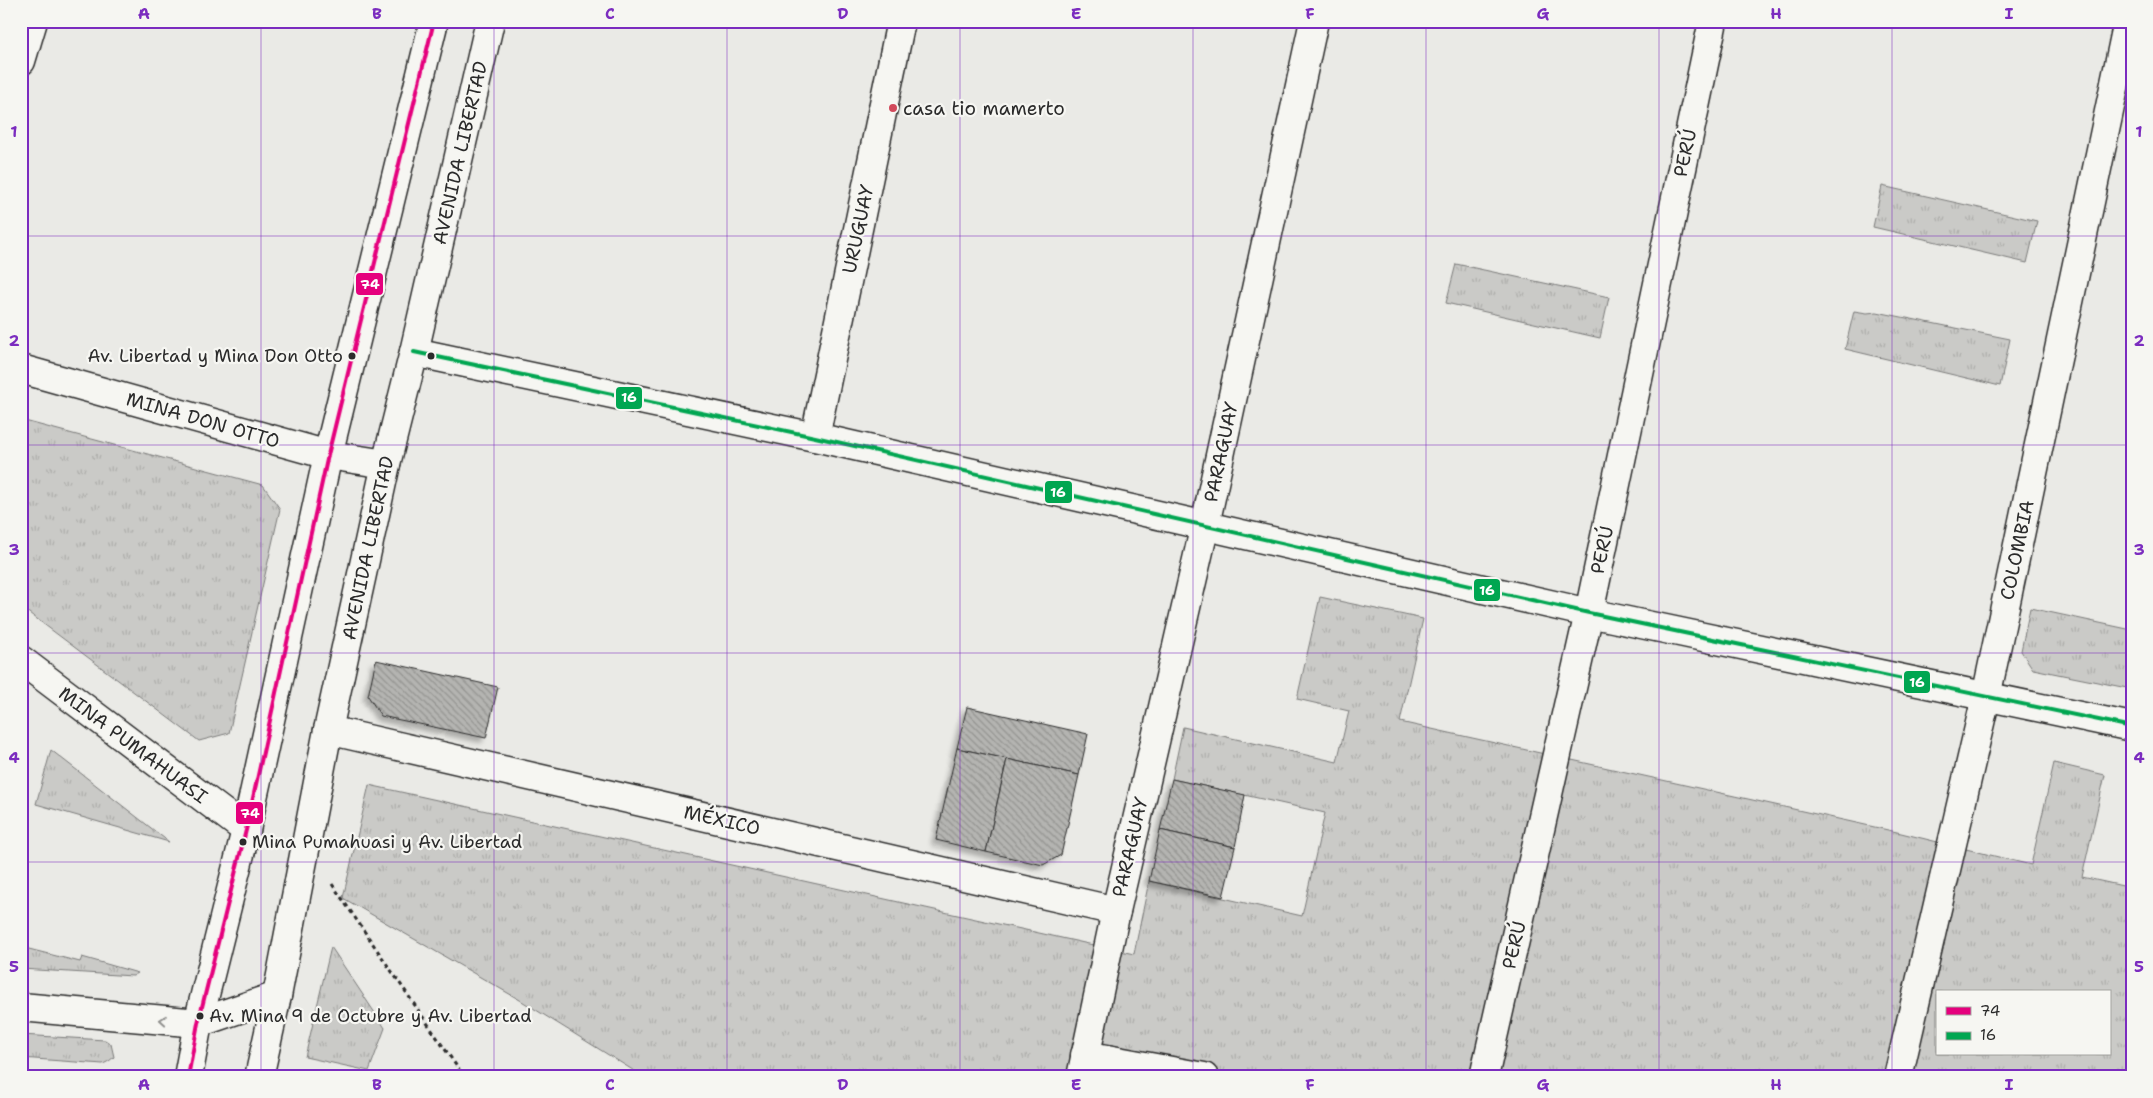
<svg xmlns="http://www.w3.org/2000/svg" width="2153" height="1098" font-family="'Shantell Sans',sans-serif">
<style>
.grass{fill:url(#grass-tufts);stroke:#7a7a79;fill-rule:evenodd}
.building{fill:url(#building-back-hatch);stroke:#2b2b2b;filter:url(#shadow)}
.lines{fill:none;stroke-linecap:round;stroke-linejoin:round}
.minor-casing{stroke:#2b2b2b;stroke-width:31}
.tertiary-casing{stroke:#2b2b2b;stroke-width:31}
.path{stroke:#2b2b2b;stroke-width:3;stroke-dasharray:4 4;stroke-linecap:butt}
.minor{stroke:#f6f6f2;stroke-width:28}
.tertiary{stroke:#f6f6f2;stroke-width:28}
.bus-1-casing{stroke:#f6f6f2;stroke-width:8}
.bus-2-casing{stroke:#f6f6f2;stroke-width:8}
.bus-1{stroke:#e5007d;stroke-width:4}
.bus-2{stroke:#00a651;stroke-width:4}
.oneway{stroke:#90908e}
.grid{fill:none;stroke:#7b2cbf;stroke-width:1;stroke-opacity:0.55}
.poi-dot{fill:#d1495b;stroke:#f6f6f2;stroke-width:2}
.bus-dot{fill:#2b2b2b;stroke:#f6f6f2;stroke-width:2}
.labels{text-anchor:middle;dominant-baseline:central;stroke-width:4.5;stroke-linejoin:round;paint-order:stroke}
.bus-label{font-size:18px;fill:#2b2b2b;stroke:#f6f6f2;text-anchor:start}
.poi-label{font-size:19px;fill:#2b2b2b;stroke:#f6f6f2;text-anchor:start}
.street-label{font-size:19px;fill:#2b2b2b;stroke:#f6f6f2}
.line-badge{stroke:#f6f6f2;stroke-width:2}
.badge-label{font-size:14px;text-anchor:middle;font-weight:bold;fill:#fff}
.neatline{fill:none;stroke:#7b2cbf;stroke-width:2}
.grid-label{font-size:16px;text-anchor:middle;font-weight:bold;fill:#7b2cbf}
</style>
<defs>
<pattern id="grass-tufts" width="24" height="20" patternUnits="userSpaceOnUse" patternTransform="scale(1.25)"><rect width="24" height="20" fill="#cacac7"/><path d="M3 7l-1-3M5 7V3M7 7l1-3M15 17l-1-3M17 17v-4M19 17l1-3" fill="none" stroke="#aeaeab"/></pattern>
<pattern id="building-back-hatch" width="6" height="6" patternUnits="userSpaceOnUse" patternTransform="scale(1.25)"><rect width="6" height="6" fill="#b4b4b1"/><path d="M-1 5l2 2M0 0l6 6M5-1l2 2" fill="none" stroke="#939390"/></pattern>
<filter id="shadow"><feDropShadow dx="-4.5" dy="4.5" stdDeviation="2.5" flood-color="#0004"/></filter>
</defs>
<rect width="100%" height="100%" fill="#eaeae6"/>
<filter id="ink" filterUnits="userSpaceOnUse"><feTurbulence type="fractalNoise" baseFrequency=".02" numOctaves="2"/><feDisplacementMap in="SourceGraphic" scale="10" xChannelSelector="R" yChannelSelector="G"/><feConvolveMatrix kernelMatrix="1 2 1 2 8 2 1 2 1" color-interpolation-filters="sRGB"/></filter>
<g filter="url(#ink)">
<g class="grass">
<polygon points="1882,186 2037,221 2027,263 1873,227"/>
<polygon points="1456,264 1609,297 1600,338 1446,303"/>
<polygon points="1854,311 1867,313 1877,312 2010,339 2000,386 1845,349"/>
<polygon points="21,420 263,485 280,509 229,733 199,741 21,607"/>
<path d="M1320,597L1423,619L1400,722L1897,832L2031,865L2054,763L2105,775L2082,877L2132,888V1077H644L520,1000L343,898L369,785L1134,954L1149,881L1302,916L1325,813L1172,779L1183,727L1337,762L1349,711L1297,699ZM1937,992H2109V1054H1937Z"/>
<polygon points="2030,608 2132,630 2132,689 2033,669 2021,651"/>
<polygon points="51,750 169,842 36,804"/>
<polygon points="21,947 80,962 82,957 138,973 133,976 21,969"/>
<polygon points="331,947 385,1028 369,1071 305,1057"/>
<polygon points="21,1035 105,1040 111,1044 114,1057 109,1061 103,1064 21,1058"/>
</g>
<g class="building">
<polygon points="376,660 498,687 486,738 381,716 368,696"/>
<polygon points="967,707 1088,734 1079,775 957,748"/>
<polygon points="957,748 1007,759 986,852 936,840"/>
<polygon points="1007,759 1079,775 1061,855 1043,865 986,852"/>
<polygon points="1172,779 1245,795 1235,847 1160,830"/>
<polygon points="1160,830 1235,847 1223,897 1149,881"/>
<polygon points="310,1070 335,1075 335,1077 308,1077"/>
</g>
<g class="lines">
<defs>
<g id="minor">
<polyline points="21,61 33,21"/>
<polyline points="414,352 815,437 1589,613 2132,727"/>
<polyline points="21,369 328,455 386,464"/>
<polyline points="815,437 901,21"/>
<polyline points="21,660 246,830"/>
<polyline points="328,730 1116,911"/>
<polyline points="1085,1055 1204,1077"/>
<polyline points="188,1077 198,1023 246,830 328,455 434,21"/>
<polyline points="1081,1077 1116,911 1205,525 1314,21"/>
<polyline points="1484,1077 1589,613 1713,21"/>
<polyline points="1898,1077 1986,697 2128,21"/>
</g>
<g id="tertiary">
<polyline points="21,1007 198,1023 277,996"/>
<polyline points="259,1077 277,996 328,730 386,464 414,352 490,21"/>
</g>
</defs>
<use href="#minor" class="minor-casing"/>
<use href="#tertiary" class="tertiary-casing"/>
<polyline class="path" points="332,884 464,1077"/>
<use href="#minor" class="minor"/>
<use href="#tertiary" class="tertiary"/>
<defs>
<polyline id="bus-1" points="188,1077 198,1023 246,830 328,455 434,21"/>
<polyline id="bus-2" points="414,352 815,437 1589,613 2132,727"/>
</defs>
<use href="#bus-1" class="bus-1-casing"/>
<use href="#bus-2" class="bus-2-casing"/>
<use href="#bus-1" class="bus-1"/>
<use href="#bus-2" class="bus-2"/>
</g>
<defs><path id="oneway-chevron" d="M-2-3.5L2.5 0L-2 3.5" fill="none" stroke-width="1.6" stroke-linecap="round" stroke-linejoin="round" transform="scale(1.25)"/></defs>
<use class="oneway" href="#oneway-chevron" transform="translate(163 1020) rotate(-175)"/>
</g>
<path class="grid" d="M261,21V1077M494,21V1077M727,21V1077M960,21V1077M1193,21V1077M1426,21V1077M1659,21V1077M1892,21V1077M21,236H2132M21,445H2132M21,653H2132M21,862H2132"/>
<circle class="poi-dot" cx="893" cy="108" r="5"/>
<g class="bus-dot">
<circle cx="352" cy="356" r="4.5"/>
<circle cx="431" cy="356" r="4.5"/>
<circle cx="243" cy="842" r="4.5"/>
<circle cx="200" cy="1016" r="4.5"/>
</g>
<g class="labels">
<g class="bus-label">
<text x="343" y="356" text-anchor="end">Av. Libertad y Mina Don Otto</text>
<text x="252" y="842">Mina Pumahuasi y Av. Libertad</text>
<text x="209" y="1016">Av. Mina 9 de Octubre y Av. Libertad</text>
</g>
<g class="poi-label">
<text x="903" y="108">casa tio mamerto</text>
</g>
<g class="street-label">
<text transform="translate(460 153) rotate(-77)">AVENIDA LIBERTAD</text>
<text transform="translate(1685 153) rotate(-78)">PERÚ</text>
<text transform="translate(858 229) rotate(-78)">URUGUAY</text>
<text transform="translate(203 420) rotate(16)">MINA DON OTTO</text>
<text transform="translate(1221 452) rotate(-78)">PARAGUAY</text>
<text transform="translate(368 548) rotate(-78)">AVENIDA LIBERTAD</text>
<text transform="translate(1602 550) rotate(-78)">PERÚ</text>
<text transform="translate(2017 550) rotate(-78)">COLOMBIA</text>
<text transform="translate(133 745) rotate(37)">MINA PUMAHUASI</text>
<text transform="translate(722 820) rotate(13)">MÉXICO</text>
<text transform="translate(1130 847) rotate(-77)">PARAGUAY</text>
<text transform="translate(1514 945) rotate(-77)">PERÚ</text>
</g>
</g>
<g class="line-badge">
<rect x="355" y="272" width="29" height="24" rx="5" fill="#e5007d"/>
<rect x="615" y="386" width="28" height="24" rx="5" fill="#00a651"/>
<rect x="1044" y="480" width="29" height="24" rx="5" fill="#00a651"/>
<rect x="1473" y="578" width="28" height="24" rx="5" fill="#00a651"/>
<rect x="1903" y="670" width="28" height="24" rx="5" fill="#00a651"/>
<rect x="235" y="801" width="29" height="24" rx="5" fill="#e5007d"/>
</g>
<g class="badge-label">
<text x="370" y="289">74</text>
<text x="629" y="402">16</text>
<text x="1058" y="497">16</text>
<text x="1487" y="595">16</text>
<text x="1917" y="687">16</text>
<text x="250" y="818">74</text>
</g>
<rect width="2153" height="1098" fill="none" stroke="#f6f6f2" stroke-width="55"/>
<rect x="1936" y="990" width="175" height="65" fill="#f6f6f2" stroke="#a5a5a2"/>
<rect x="1946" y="1007" width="25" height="8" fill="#e5007d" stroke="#a5a5a2"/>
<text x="1980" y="1016" font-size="15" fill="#2b2b2b">74</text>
<rect x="1946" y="1032" width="25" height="8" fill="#00a651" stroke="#a5a5a2"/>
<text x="1980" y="1040" font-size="15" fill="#2b2b2b">16</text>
<rect x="28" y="28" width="2098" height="1042" class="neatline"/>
<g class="grid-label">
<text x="144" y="19">A</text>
<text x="377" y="19">B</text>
<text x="610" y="19">C</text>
<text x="843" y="19">D</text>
<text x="1076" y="19">E</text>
<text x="1310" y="19">F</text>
<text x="1543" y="19">G</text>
<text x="1776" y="19">H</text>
<text x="2009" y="19">I</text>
<text x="14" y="137">1</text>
<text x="2139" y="137">1</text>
<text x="14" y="346">2</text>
<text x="2139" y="346">2</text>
<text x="14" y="555">3</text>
<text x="2139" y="555">3</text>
<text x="14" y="763">4</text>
<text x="2139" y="763">4</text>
<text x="14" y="972">5</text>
<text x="2139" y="972">5</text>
<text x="144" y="1090">A</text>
<text x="377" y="1090">B</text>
<text x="610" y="1090">C</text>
<text x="843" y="1090">D</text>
<text x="1076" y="1090">E</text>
<text x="1310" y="1090">F</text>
<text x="1543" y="1090">G</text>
<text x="1776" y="1090">H</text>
<text x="2009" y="1090">I</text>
</g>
</svg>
